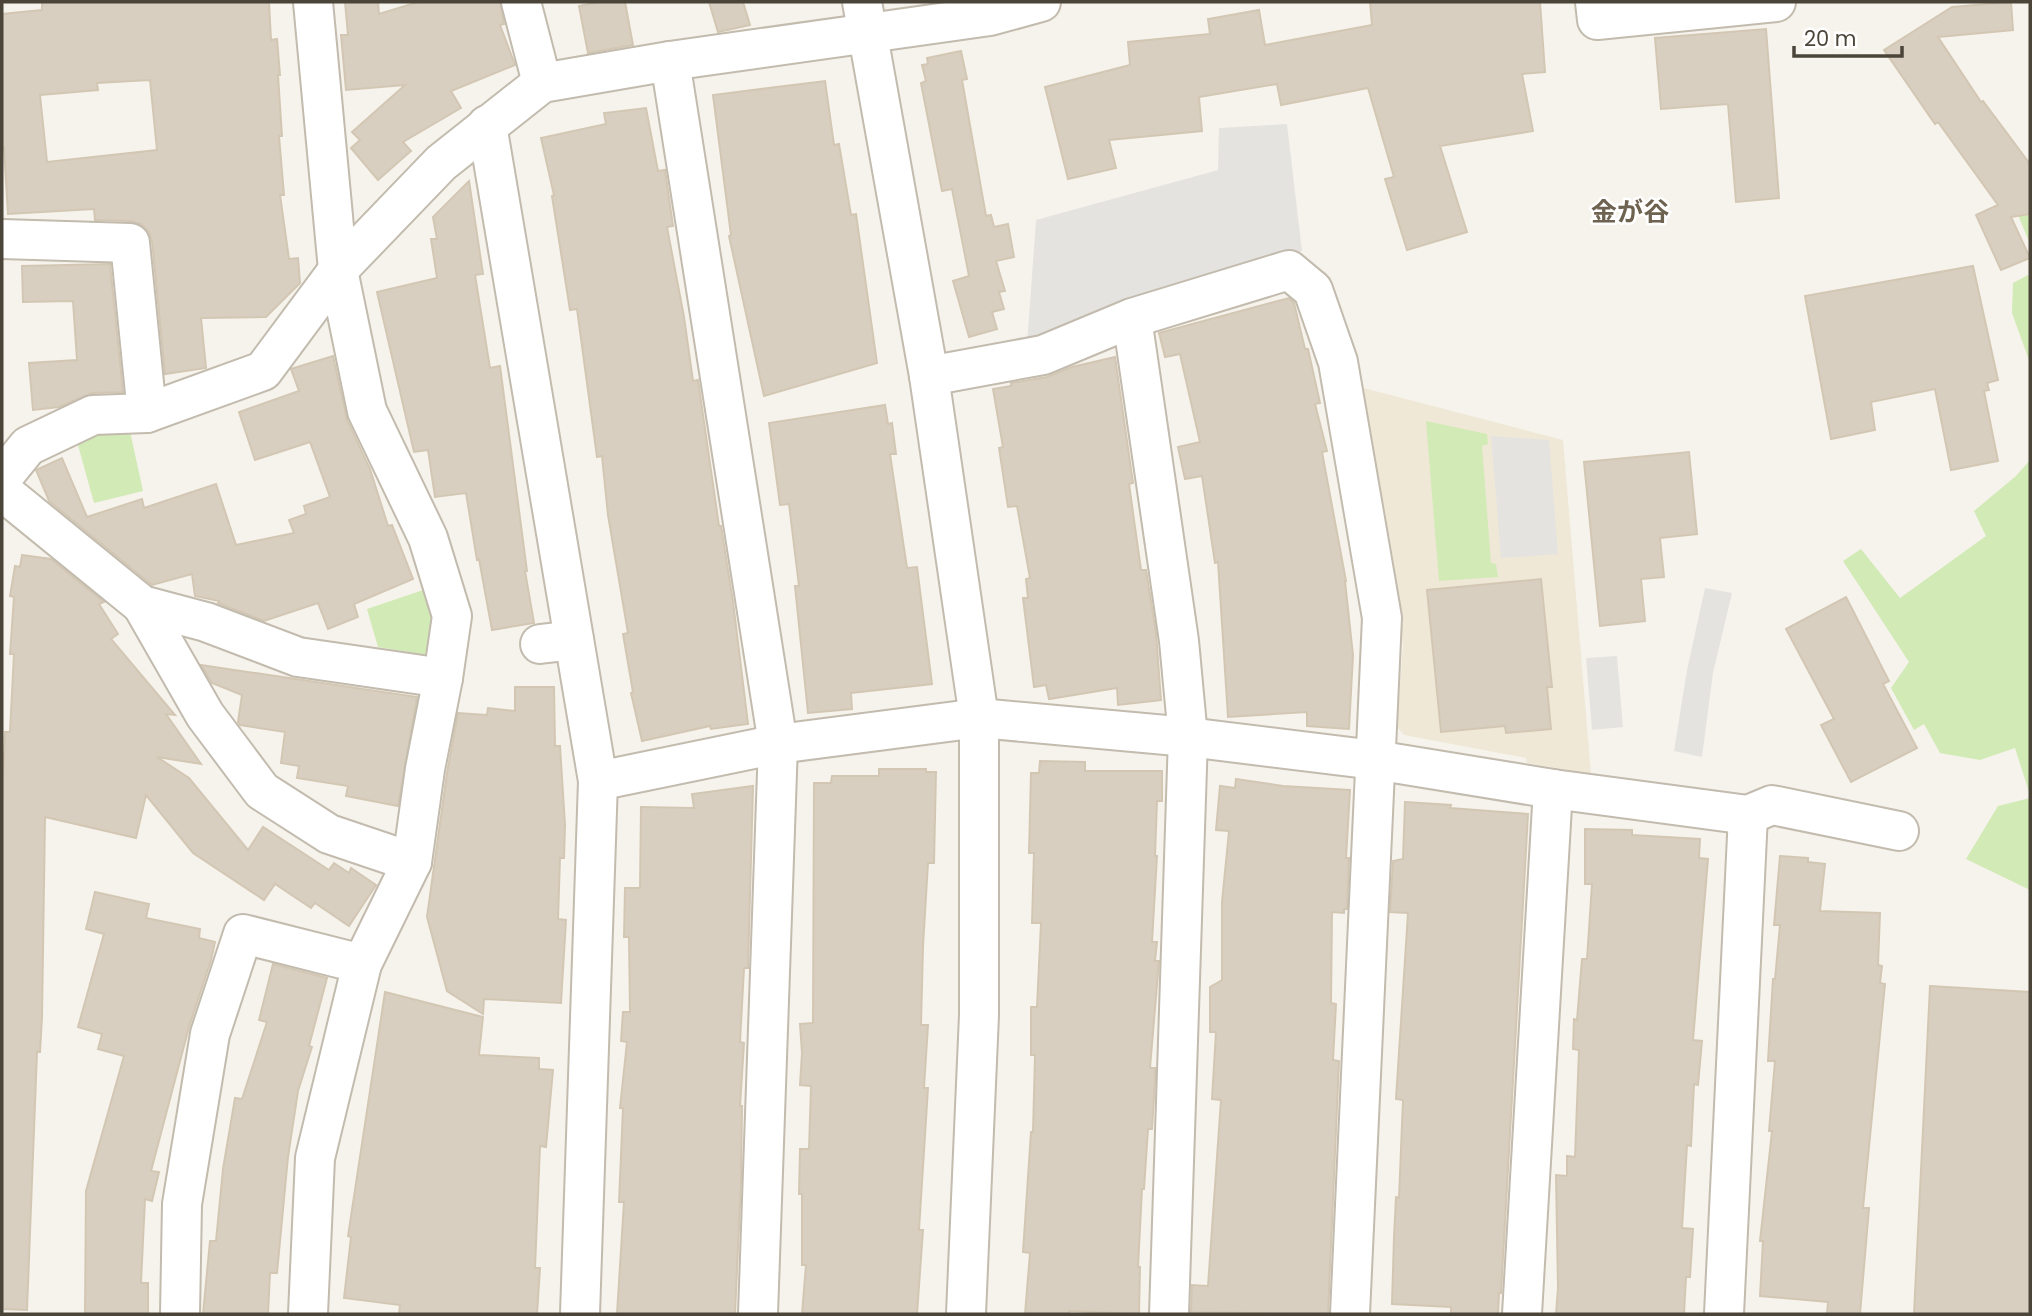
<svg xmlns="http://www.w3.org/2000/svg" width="2032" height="1316" font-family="Poppins,'Noto Sans JP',sans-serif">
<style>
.education{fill:#efe8d6}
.green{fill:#d2eab5}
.parking{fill:#e5e3e0}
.building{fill:#d8cfc1;stroke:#d3c7b4;stroke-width:2;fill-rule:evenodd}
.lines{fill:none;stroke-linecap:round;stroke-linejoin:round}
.minor-casing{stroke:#c2bbae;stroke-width:42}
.minor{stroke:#fff;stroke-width:38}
.labels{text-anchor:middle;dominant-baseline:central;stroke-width:5;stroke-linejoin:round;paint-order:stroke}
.neighbourhood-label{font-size:26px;font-weight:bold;fill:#6e6250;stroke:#fff}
</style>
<rect width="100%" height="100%" fill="#f6f3ec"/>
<polygon class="education" points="1356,386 1563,440 1591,774 1527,763 1526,758 1404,735 1397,727 1403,645 1393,558 1366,404"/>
<g class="green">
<polygon points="2030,159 2030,244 2002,176"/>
<polygon points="2030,274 2030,363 2012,313 2013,283"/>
<polygon points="1426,421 1487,434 1488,444 1482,446 1491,563 1496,564 1498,577 1439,581"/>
<polygon points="129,427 143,491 94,503 76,438"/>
<polygon points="2030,460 2030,795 2015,748 1980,760 1940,753 1924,724 1914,730 1891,688 1909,662 1843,561 1861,549 1900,598 1986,536 1974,511 2016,476"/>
<polygon points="435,586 439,657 378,647 367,609"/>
<polygon points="2030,798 2030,890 1966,859 1998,806"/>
</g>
<g class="parking">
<polygon points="1287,124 1302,251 1121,306 1027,345 1036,220 1218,170 1219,128"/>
<polygon points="1491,436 1549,440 1558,554 1501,558"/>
<polygon points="1705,588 1732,593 1713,673 1702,757 1674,751 1687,670"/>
<polygon points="1617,656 1623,727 1592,730 1586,658"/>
</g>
<g class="building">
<path d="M42,2H269L271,40L277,39L280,75H278L282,136H279L284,195H280L289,259L298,258L300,283L266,317L201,318L206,368L165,374L152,241L149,232L141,224L131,221L95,220L94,209L8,214L4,148H2V14L42,10ZM150,80L157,150L47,162L40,95L98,90L97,83Z"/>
<polygon points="345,2 378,2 379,14 418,2 500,2 504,24 500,25 515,65 451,91 461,108 403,142 411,151 378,180 351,148 360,140 352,132 405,85 346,90 341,35 348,35"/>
<polygon points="599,2 625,2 633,45 588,53 579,6"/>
<polygon points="709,2 743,2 750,25 718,32"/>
<polygon points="1370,2 1540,2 1545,72 1522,74 1533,131 1440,146 1467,232 1407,250 1385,179 1394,177 1368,88 1281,105 1277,84 1199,97 1202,131 1109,140 1116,168 1068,179 1045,87 1130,65 1128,42 1210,34 1208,19 1259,10 1265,45 1372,25"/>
<polygon points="2011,2 2013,30 1938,37 1981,102 1983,101 2030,164 2030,214 2011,217 2030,258 2001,270 1976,215 1998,205 1938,122 1935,124 1884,50 1952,7"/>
<polygon points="1766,29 1779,198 1736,202 1728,104 1661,109 1655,38"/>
<polygon points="961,51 967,79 962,80 986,216 991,215 994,227 1008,224 1014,257 996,261 1005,291 999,292 1004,309 992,312 997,329 969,337 953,281 969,276 952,189 942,191 921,83 926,81 922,65 928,64 927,58"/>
<polygon points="825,81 834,145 839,144 851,215 856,214 877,363 764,396 729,236 731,235 713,95"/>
<polygon points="646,108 658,171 665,170 673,226 667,227 684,317 693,381 698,380 719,526 721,526 733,602 748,724 711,729 710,726 642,741 631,693 633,692 623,634 628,633 608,515 602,456 597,457 577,309 570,310 552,196 554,195 541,138 606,124 604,113"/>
<polygon points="469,181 483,274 475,275 490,368 500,366 527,571 525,571 534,623 492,630 479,559 477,560 466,493 435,497 428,450 414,452 377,292 437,278 431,239 437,239 433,217"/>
<polygon points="110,264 123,392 92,393 59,407 33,410 29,363 77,360 73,301 23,302 22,266"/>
<polygon points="1973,266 1998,380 1987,383 1989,390 1984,391 1998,461 1951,470 1935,389 1871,402 1875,430 1831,439 1805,296"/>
<polygon points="1289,298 1294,303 1305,349 1308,349 1320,403 1315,404 1327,451 1322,452 1346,581 1345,581 1353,655 1349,729 1307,726 1307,712 1228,717 1218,562 1215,563 1202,476 1185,479 1178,447 1200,442 1180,354 1165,357 1159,333"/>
<polygon points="333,356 347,420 370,469 388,526 392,525 413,579 354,604 358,617 328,629 318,603 264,621 218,603 219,601 195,596 192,574 152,585 49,501 36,470 62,458 87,517 142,499 144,508 216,484 236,545 294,533 289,520 306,514 304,506 330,497 310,442 255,460 239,412 299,391 291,369"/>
<polygon points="1115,357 1133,483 1129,484 1141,570 1146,570 1156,633 1161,700 1118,705 1117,688 1049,699 1046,685 1034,687 1023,598 1028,598 1026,579 1030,578 1017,506 1008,507 999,448 1003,447 993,389 1011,386 1011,383 1047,377 1072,367"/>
<polygon points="885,405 888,424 892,423 896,454 890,454 907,568 917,567 932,684 851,693 852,709 808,713 795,586 799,586 789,504 780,505 769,423"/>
<polygon points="1689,452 1697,534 1660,538 1664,577 1641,579 1645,621 1600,626 1584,462"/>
<polygon points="22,555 51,559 104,602 99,604 118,634 111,639 175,715 166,714 201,764 157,757 189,778 248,850 263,827 329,870 334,863 349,873 351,868 376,885 349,926 315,903 311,908 275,884 264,900 193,853 146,795 136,838 45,817 42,1017 40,1052 37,1052 27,1310 2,1309 2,807 5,732 10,732 14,654 10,654 14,597 10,596 15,566 20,567"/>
<polygon points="1541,579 1552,687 1547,687 1551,729 1506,733 1505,726 1441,732 1427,590"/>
<polygon points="1846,597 1889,681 1883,684 1917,748 1851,782 1821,725 1834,719 1786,629"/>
<polygon points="201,665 417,697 398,806 346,796 348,786 297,778 299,766 281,763 285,732 240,725 238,722 242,695 212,683"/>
<polygon points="515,687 554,687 555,746 560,746 565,825 564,858 560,858 558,919 566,920 561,1003 484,999 483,1014 447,991 427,917 447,773 458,713 487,715 488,708 515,711"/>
<polygon points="1040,761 1085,762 1085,771 1162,771 1162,801 1157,801 1155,856 1157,856 1152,942 1157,942 1155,961 1159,961 1150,1068 1155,1068 1155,1081 1152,1129 1148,1129 1144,1189 1142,1189 1138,1267 1140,1267 1139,1314 1069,1311 1069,1314 1025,1314 1030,1253 1023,1252 1031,1132 1033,1132 1035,1055 1031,1055 1031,1007 1037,1007 1041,923 1032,923 1034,853 1029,853 1031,773 1039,773"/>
<polygon points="879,769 926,769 926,772 936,772 934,863 928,863 923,946 921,1025 928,1025 924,1088 928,1088 919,1230 923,1230 917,1314 802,1314 806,1265 802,1265 802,1194 799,1194 800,1149 809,1149 811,1086 800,1085 802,1053 800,1024 813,1023 814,783 831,783 832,776 879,776"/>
<polygon points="1236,779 1283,786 1350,790 1346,858 1349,858 1347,909 1344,909 1344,913 1332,912 1331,1003 1336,1004 1333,1060 1339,1061 1328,1314 1191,1312 1192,1285 1208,1286 1221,1100 1212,1099 1216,1032 1210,1032 1210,987 1222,980 1222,902 1229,831 1216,830 1220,786 1235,788"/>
<polygon points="753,786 748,968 744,968 740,1042 744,1043 740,1106 742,1106 741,1182 735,1314 617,1314 624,1202 619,1202 623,1108 620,1108 627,1042 621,1041 623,1012 630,1012 629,937 624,937 625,888 640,888 641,807 694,808 692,794"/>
<polygon points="1405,802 1451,805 1450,808 1528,814 1501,1293 1499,1293 1498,1314 1451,1314 1451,1307 1392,1304 1394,1237 1396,1197 1399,1198 1403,1100 1396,1099 1408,913 1390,912 1393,861 1403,859"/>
<polygon points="1585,829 1632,830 1632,835 1700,839 1699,858 1708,859 1693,1040 1702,1041 1698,1085 1694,1084 1691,1146 1687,1145 1682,1228 1693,1229 1690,1277 1686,1277 1684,1314 1556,1314 1558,1288 1556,1175 1567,1176 1567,1156 1575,1157 1579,1050 1573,1049 1574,1019 1577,1020 1582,959 1587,959 1592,884 1585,884"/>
<polygon points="1780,856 1808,858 1808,862 1825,864 1820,911 1880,913 1878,965 1882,966 1880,983 1885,984 1863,1208 1869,1208 1860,1314 1827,1314 1828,1302 1760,1296 1763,1241 1760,1241 1772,1131 1769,1131 1775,1061 1768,1061 1773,979 1775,979 1780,925 1774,925"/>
<polygon points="95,892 149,904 146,918 200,929 199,938 215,942 211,960 189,1027 151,1171 159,1172 152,1201 145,1199 141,1283 148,1283 148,1314 85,1314 86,1191 124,1056 98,1049 102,1034 78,1027 104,934 86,929"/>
<polygon points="273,964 327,978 309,1046 312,1047 298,1091 288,1157 277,1273 270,1273 268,1314 203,1314 210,1241 216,1241 223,1169 235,1098 242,1099 267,1022 259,1020"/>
<polygon points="1930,986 2030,992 2030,1314 1914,1314"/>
<polygon points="385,992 483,1017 479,1055 539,1058 539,1069 553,1070 546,1147 540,1146 535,1268 540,1268 537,1314 399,1314 400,1305 344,1298 351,1237 348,1236"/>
</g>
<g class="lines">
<defs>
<g id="minor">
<polyline points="521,2 542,83"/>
<polyline points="862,2 929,376 979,718 979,1015 966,1314"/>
<polyline points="1595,2 1597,20 1776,2"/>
<polyline points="670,61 778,744 758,1314"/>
<polyline points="487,125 598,781 580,1314"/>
<polyline points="2,239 130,243 147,413"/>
<polyline points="1132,318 1179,641 1188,737 1169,1314"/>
<polyline points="929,376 1043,355 1132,318 1289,270 1313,290 1338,362 1382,618 1350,1314"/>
<polyline points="2,478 28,446 93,415 147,413 263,371 338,270 441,163 542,83 670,61 990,16 1041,2"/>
<polyline points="2,491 142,605 206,622 298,657 443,678"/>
<polyline points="142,605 205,715 262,791 329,834 412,862"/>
<polyline points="540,644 574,640"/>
<polyline points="598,781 778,744 979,718 1188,737 1375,760 1553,789 1748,815 1772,805 1899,831"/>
<polyline points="180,1314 182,1204 210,1034 243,934 362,964"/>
<polyline points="308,1314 315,1158 362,964 412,862 425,769 443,678 452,616 428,538 367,411 338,270 313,2"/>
<polyline points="1522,1314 1553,789"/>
<polyline points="1724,1314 1748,815"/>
</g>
</defs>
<use href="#minor" class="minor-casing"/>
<use href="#minor" class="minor"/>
</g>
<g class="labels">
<g class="neighbourhood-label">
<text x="1630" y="212">金が谷</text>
</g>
</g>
<rect width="2032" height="1316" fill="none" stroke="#4b4439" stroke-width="7"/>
<path d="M1794 46v10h108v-10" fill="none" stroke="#4b4439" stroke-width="3.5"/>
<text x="1804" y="46" font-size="21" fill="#4b4439" stroke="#ffffff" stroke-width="5" paint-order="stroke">20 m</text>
</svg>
